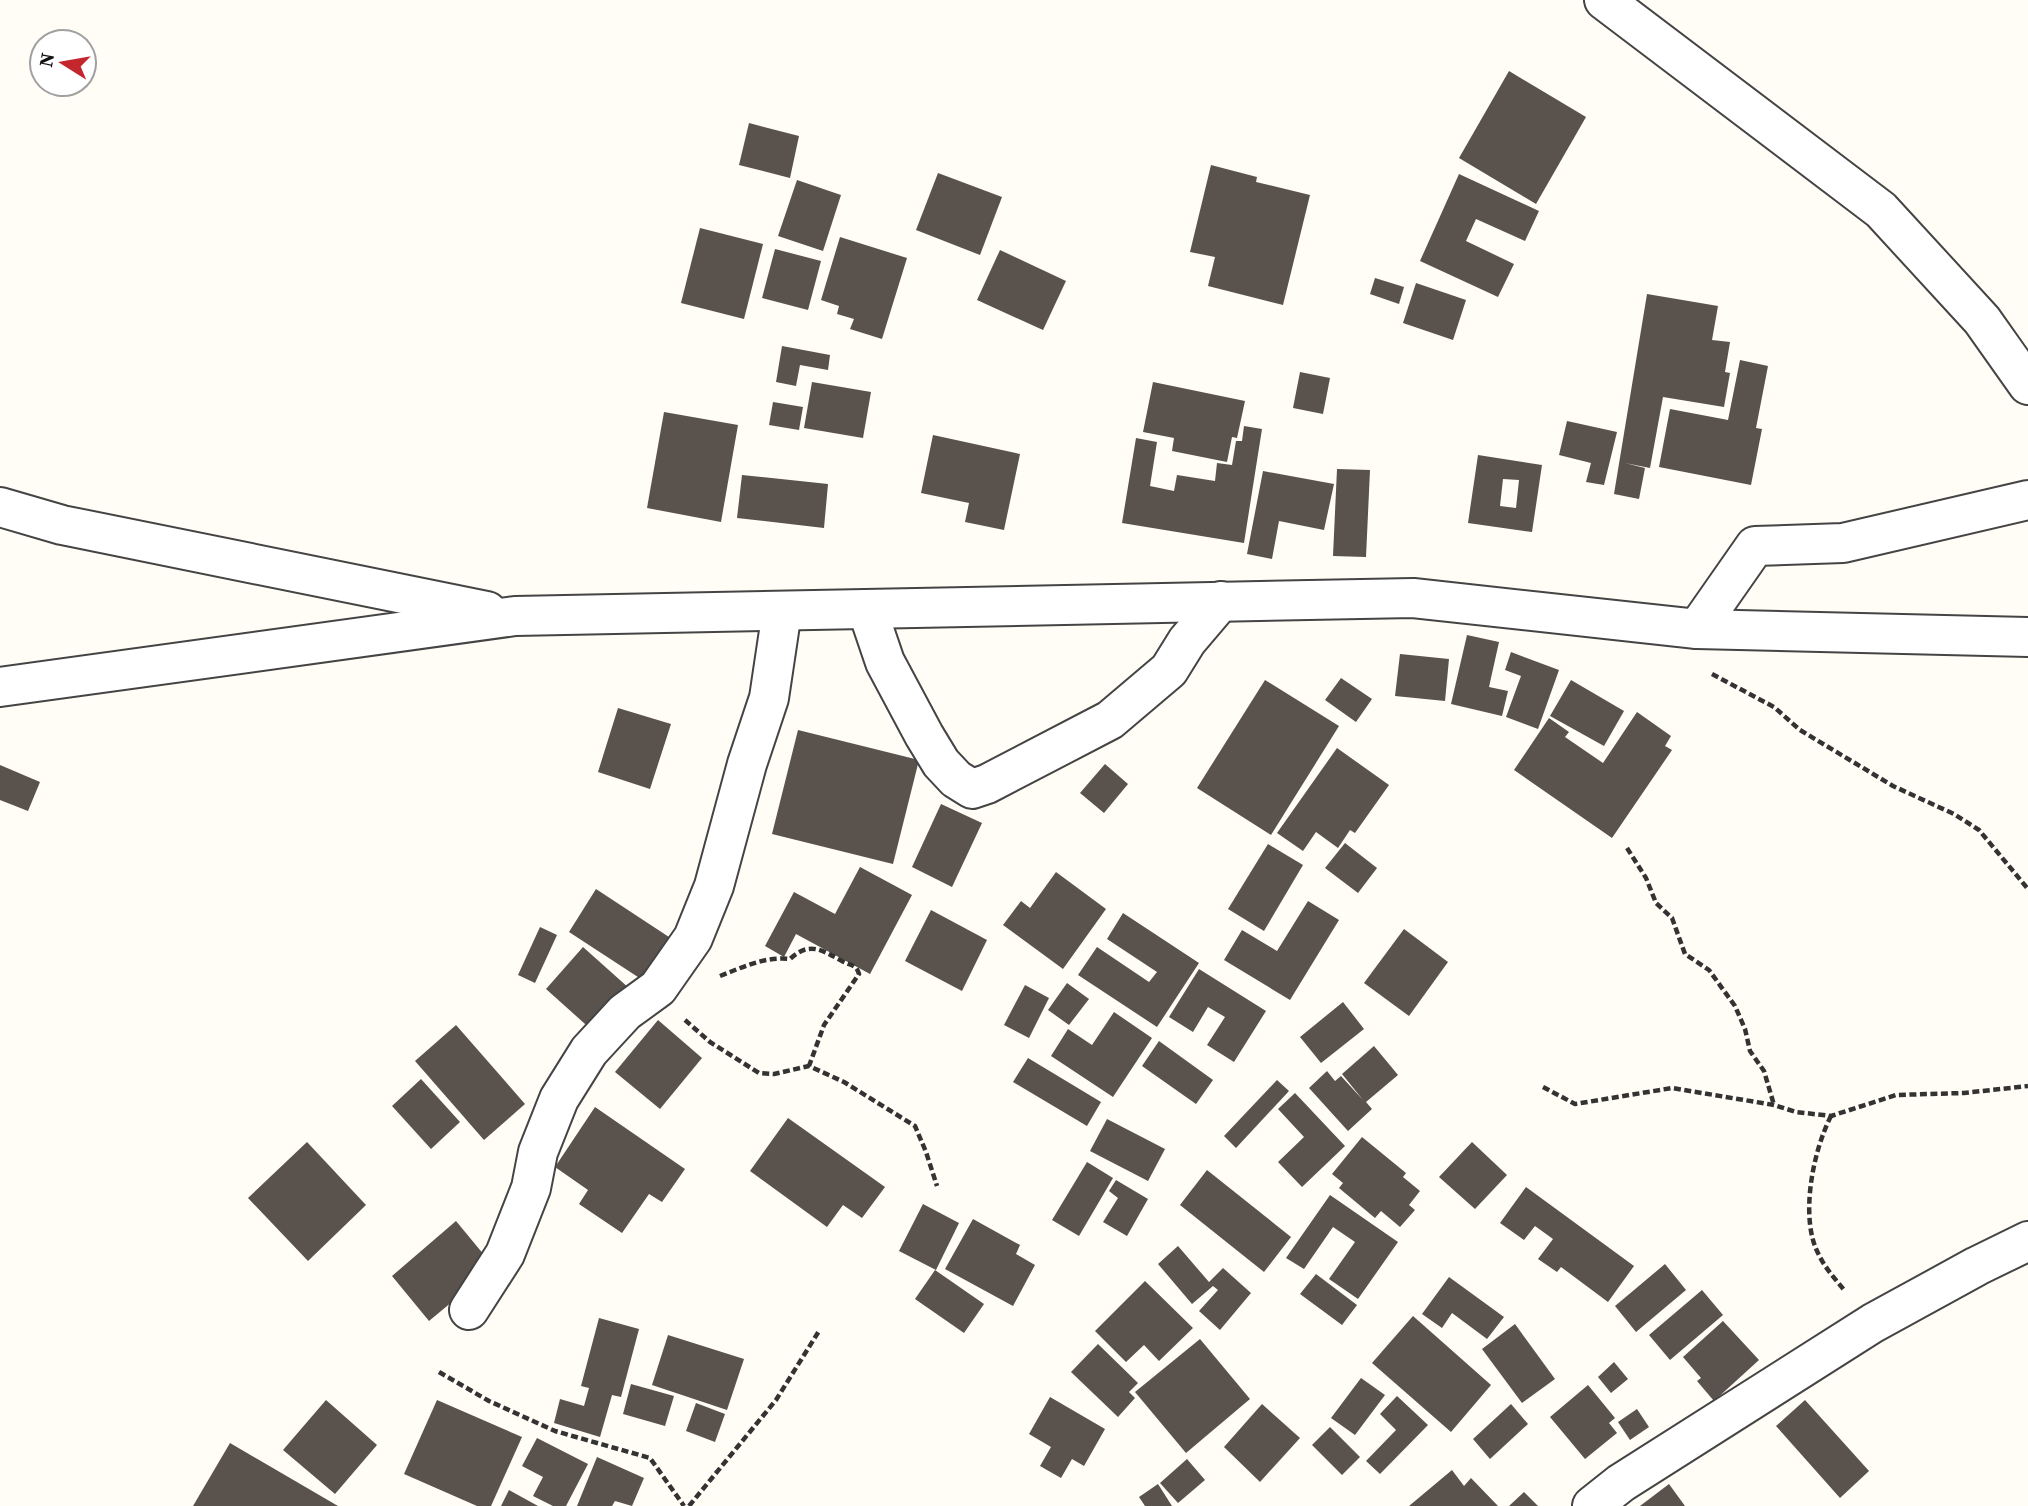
<svg xmlns="http://www.w3.org/2000/svg" width="2028" height="1506" font-family="'Source Serif 4',serif">
<style>
.building{fill:#5a524d;fill-rule:evenodd}
.lines{fill:none;stroke-linecap:round;stroke-linejoin:round}
.minor-casing{stroke:#444;stroke-width:42}
.path{stroke:#333;stroke-width:4.5;stroke-dasharray:7 3.5;stroke-linecap:butt}
.minor{stroke:#fff;stroke-width:38}
</style>
<rect width="100%" height="100%" fill="#fffdf5"/>
<g class="building">
<polygon points="1509,71 1586,117 1536,204 1459,158"/>
<polygon points="749,123 799,136 790,178 739,165"/>
<polygon points="1211,165 1257,177 1256,182 1310,195 1283,305 1208,286 1215,257 1190,252"/>
<polygon points="938,173 1002,197 980,255 916,230"/>
<polygon points="1459,174 1539,211 1525,241 1476,219 1466,241 1514,264 1498,297 1420,261"/>
<polygon points="797,180 841,195 823,251 778,236"/>
<polygon points="700,228 763,244 744,319 681,303"/>
<polygon points="840,237 907,258 882,339 850,329 854,319 837,314 839,306 821,300"/>
<polygon points="775,249 821,261 808,310 762,298"/>
<polygon points="1000,250 1066,281 1043,330 977,300"/>
<polygon points="1375,278 1404,287 1399,304 1370,294"/>
<polygon points="1416,283 1466,300 1453,340 1403,323"/>
<polygon points="1647,294 1718,306 1712,340 1730,342 1725,372 1730,373 1724,407 1663,397 1650,468 1625,463 1645,468 1639,499 1614,494"/>
<polygon points="782,346 830,355 828,370 800,365 796,386 776,382"/>
<polygon points="1740,360 1768,366 1756,428 1762,429 1751,485 1659,467 1670,409 1728,420"/>
<polygon points="1300,372 1330,378 1323,414 1293,408"/>
<polygon points="812,382 871,392 863,438 804,428"/>
<polygon points="1153,382 1245,401 1237,438 1232,437 1227,462 1172,451 1174,438 1143,432"/>
<polygon points="773,402 803,407 799,430 769,425"/>
<polygon points="664,412 738,425 721,522 647,508"/>
<polygon points="1567,421 1617,432 1604,485 1586,482 1591,463 1559,455"/>
<polygon points="1244,426 1262,429 1244,543 1122,523 1136,438 1157,442 1150,486 1174,491 1177,475 1215,481 1217,463 1232,465 1236,441 1242,441"/>
<polygon points="933,435 1020,454 1004,530 965,522 969,503 921,493"/>
<path d="M1478,455L1542,465L1532,532L1468,523ZM1503,479L1519,480L1516,508L1500,506Z"/>
<polygon points="1337,469 1370,470 1366,557 1333,556"/>
<polygon points="1263,471 1334,484 1324,530 1279,521 1272,559 1247,554"/>
<polygon points="742,475 828,484 824,528 737,518"/>
<polygon points="1467,635 1499,642 1489,687 1508,691 1502,716 1451,704"/>
<polygon points="1511,652 1559,670 1538,729 1506,717 1521,676 1505,670"/>
<polygon points="1400,654 1449,659 1445,701 1395,696"/>
<polygon points="1341,678 1372,699 1356,722 1325,700"/>
<polygon points="1265,680 1339,726 1271,835 1197,788"/>
<polygon points="1571,680 1624,711 1604,746 1550,716"/>
<polygon points="618,708 671,724 650,789 598,772"/>
<polygon points="1637,712 1671,736 1665,746 1672,750 1612,838 1514,770 1549,718 1569,732 1565,737 1603,763"/>
<polygon points="798,730 919,760 893,864 772,834"/>
<polygon points="1337,748 1389,785 1355,833 1350,830 1338,848 1316,832 1303,851 1277,833"/>
<polygon points="1105,764 1128,784 1104,813 1080,793"/>
<polygon points="0,765 40,782 28,811 0,800"/>
<polygon points="941,804 982,823 952,887 912,867"/>
<polygon points="1345,843 1377,868 1358,893 1325,868"/>
<polygon points="1268,844 1303,865 1264,931 1228,909"/>
<polygon points="860,867 912,895 870,974 796,934 784,957 765,946 794,892 835,914"/>
<polygon points="1056,872 1106,909 1063,969 1003,925 1021,901 1030,908"/>
<polygon points="596,889 669,937 641,979 569,932"/>
<polygon points="1308,901 1339,920 1290,1000 1224,960 1242,930 1277,951"/>
<polygon points="931,910 987,940 962,991 905,961"/>
<polygon points="1123,913 1199,963 1157,1027 1078,975 1097,947 1149,982 1157,972 1107,939"/>
<polygon points="540,927 557,935 535,983 518,975"/>
<polygon points="1404,929 1448,962 1409,1016 1364,983"/>
<polygon points="583,947 630,989 594,1032 546,989"/>
<polygon points="1199,969 1266,1011 1234,1062 1207,1045 1225,1017 1208,1007 1193,1032 1169,1017"/>
<polygon points="1067,983 1089,999 1069,1025 1048,1010"/>
<polygon points="1025,985 1049,998 1029,1038 1004,1025"/>
<polygon points="1343,1002 1364,1029 1321,1063 1300,1037"/>
<polygon points="1114,1012 1152,1038 1113,1097 1051,1056 1068,1029 1092,1045"/>
<polygon points="658,1020 702,1058 660,1109 615,1072"/>
<polygon points="456,1025 525,1104 484,1140 415,1061"/>
<polygon points="1159,1041 1213,1080 1196,1104 1142,1066"/>
<polygon points="1374,1046 1398,1075 1366,1102 1372,1109 1348,1131 1309,1088 1327,1071 1335,1081 1341,1076 1363,1100 1342,1074"/>
<polygon points="1028,1058 1101,1102 1087,1126 1013,1082"/>
<polygon points="421,1079 460,1122 431,1149 392,1106"/>
<polygon points="1277,1080 1289,1091 1236,1148 1224,1136"/>
<polygon points="1295,1093 1345,1146 1302,1187 1278,1162 1304,1137 1278,1109"/>
<polygon points="595,1107 685,1169 662,1202 649,1194 622,1233 579,1204 588,1190 555,1167"/>
<polygon points="788,1118 885,1187 862,1218 843,1205 827,1227 750,1171"/>
<polygon points="1107,1119 1165,1149 1148,1181 1090,1151"/>
<polygon points="1362,1137 1406,1173 1403,1177 1420,1191 1409,1205 1415,1210 1400,1227 1381,1211 1375,1218 1339,1188 1343,1183 1332,1174"/>
<polygon points="307,1142 366,1205 308,1261 248,1198"/>
<polygon points="1472,1142 1507,1175 1475,1209 1439,1177"/>
<polygon points="1087,1162 1113,1178 1079,1236 1052,1220"/>
<polygon points="1207,1170 1291,1237 1264,1272 1180,1205"/>
<polygon points="1116,1180 1148,1199 1127,1236 1103,1222 1118,1198 1109,1191"/>
<polygon points="1526,1187 1634,1266 1608,1302 1561,1267 1557,1272 1538,1259 1553,1239 1535,1226 1524,1240 1500,1223"/>
<polygon points="1330,1195 1398,1242 1358,1299 1329,1279 1355,1242 1333,1227 1304,1269 1286,1258"/>
<polygon points="923,1204 959,1223 936,1270 899,1251"/>
<polygon points="973,1219 1020,1245 1016,1254 1035,1265 1013,1306 945,1269"/>
<polygon points="456,1221 494,1267 429,1321 392,1276"/>
<polygon points="1178,1246 1209,1282 1223,1268 1251,1293 1220,1330 1199,1311 1218,1290 1213,1286 1192,1304 1158,1264"/>
<polygon points="1665,1264 1686,1290 1636,1332 1615,1306"/>
<polygon points="935,1270 984,1304 964,1333 915,1299"/>
<polygon points="1316,1274 1357,1305 1342,1325 1300,1294"/>
<polygon points="1449,1277 1504,1317 1487,1339 1452,1313 1442,1328 1422,1314"/>
<polygon points="1145,1281 1193,1328 1159,1361 1144,1345 1126,1362 1095,1331"/>
<polygon points="1702,1290 1723,1315 1670,1360 1649,1335"/>
<polygon points="1413,1316 1491,1385 1451,1432 1372,1363"/>
<polygon points="599,1318 639,1329 621,1397 612,1395 600,1437 554,1423 560,1399 584,1406 589,1388 581,1386"/>
<polygon points="1723,1321 1759,1360 1714,1401 1697,1381 1701,1378 1683,1357"/>
<polygon points="1515,1324 1555,1379 1522,1403 1482,1349"/>
<polygon points="668,1335 744,1359 727,1410 652,1385"/>
<polygon points="1200,1339 1250,1399 1186,1453 1135,1392"/>
<polygon points="1098,1344 1138,1383 1129,1392 1135,1398 1118,1417 1071,1372"/>
<polygon points="1614,1362 1628,1379 1611,1393 1598,1377"/>
<polygon points="1361,1378 1385,1395 1355,1435 1331,1418"/>
<polygon points="631,1384 674,1396 665,1426 623,1414"/>
<polygon points="1588,1385 1615,1418 1609,1423 1617,1433 1585,1459 1550,1417"/>
<polygon points="1397,1396 1428,1425 1380,1474 1366,1461 1396,1430 1380,1414"/>
<polygon points="1050,1397 1105,1429 1084,1466 1072,1459 1061,1478 1040,1466 1051,1447 1029,1434"/>
<polygon points="326,1400 377,1445 335,1494 283,1450"/>
<polygon points="437,1400 522,1437 491,1506 477,1506 404,1474"/>
<polygon points="1805,1400 1869,1471 1840,1498 1776,1426"/>
<polygon points="696,1403 725,1414 715,1442 686,1431"/>
<polygon points="1262,1404 1300,1438 1260,1482 1224,1447"/>
<polygon points="1511,1404 1528,1424 1490,1459 1473,1439"/>
<polygon points="1637,1409 1649,1427 1630,1440 1618,1422"/>
<polygon points="1330,1427 1360,1457 1342,1475 1312,1445"/>
<polygon points="537,1438 588,1464 566,1506 553,1506 533,1496 543,1477 522,1466"/>
<polygon points="230,1443 338,1506 193,1506"/>
<polygon points="597,1457 644,1478 632,1506 615,1501 612,1506 577,1506"/>
<polygon points="1187,1459 1205,1480 1178,1503 1160,1483"/>
<polygon points="1452,1470 1464,1486 1471,1478 1498,1506 1409,1506"/>
<polygon points="1158,1484 1172,1506 1145,1506 1139,1497"/>
<polygon points="1669,1484 1685,1506 1640,1506"/>
<polygon points="509,1490 538,1506 501,1506"/>
<polygon points="1524,1492 1538,1506 1509,1506"/>
</g>
<g class="lines">
<defs>
<g id="minor">
<polyline points="1604,0 1881,210 1982,320 2028,385"/>
<polyline points="0,507 62,525 487,611"/>
<polyline points="867,609 885,662 924,735 941,763 956,779 972,789 987,784 1110,720 1169,670 1187,641 1221,601"/>
<polyline points="1697,629 1755,546 1843,543 2028,500"/>
<polyline points="0,687 515,616 1413,598 1697,629 2028,637"/>
<polyline points="469,1310 505,1254 531,1188 538,1152 559,1099 589,1051 625,1012 658,988 693,938 714,886 747,764 769,698 782,611"/>
<polyline points="1592,1506 1621,1483 1873,1323 1977,1266 2028,1241"/>
</g>
</defs>
<use href="#minor" class="minor-casing"/>
<g class="path">
<polyline points="1712,674 1774,707 1800,730 1893,786 1954,814 1979,830 2028,889"/>
<polyline points="1627,848 1646,878 1656,903 1672,918 1685,954 1709,970 1735,1006 1745,1029 1750,1051 1764,1071 1774,1105"/>
<path d="M720,976C743,967 766,956 790,959C809,941 822,950 842,961C851,966 856,964 859,974L824,1025L809,1066"/>
<polyline points="685,1020 710,1042 759,1073 774,1074 809,1066 844,1082 915,1126 926,1152 937,1186"/>
<polyline points="1543,1087 1575,1104 1672,1088 1774,1105 1796,1112 1831,1116 1896,1095 1964,1093 2028,1086"/>
<path d="M1831,1116C1813,1151 1799,1219 1819,1255C1825,1268 1836,1280 1845,1291"/>
<polyline points="439,1372 489,1401 555,1431 650,1458 684,1506"/>
<polyline points="689,1506 776,1400 819,1331"/>
</g>
<use href="#minor" class="minor"/>
</g>
<g transform="translate(63 63) rotate(281)"><circle r="33" fill="#ffffff" stroke="#a0a0a0" stroke-width="2"/>
<path d="M0-5L12 26L0 18L-12 26Z" fill="#c4262e"/>
<text y="-10" font-size="19" font-weight="bold" text-anchor="middle" fill="#111111">N</text>
</g>
</svg>
